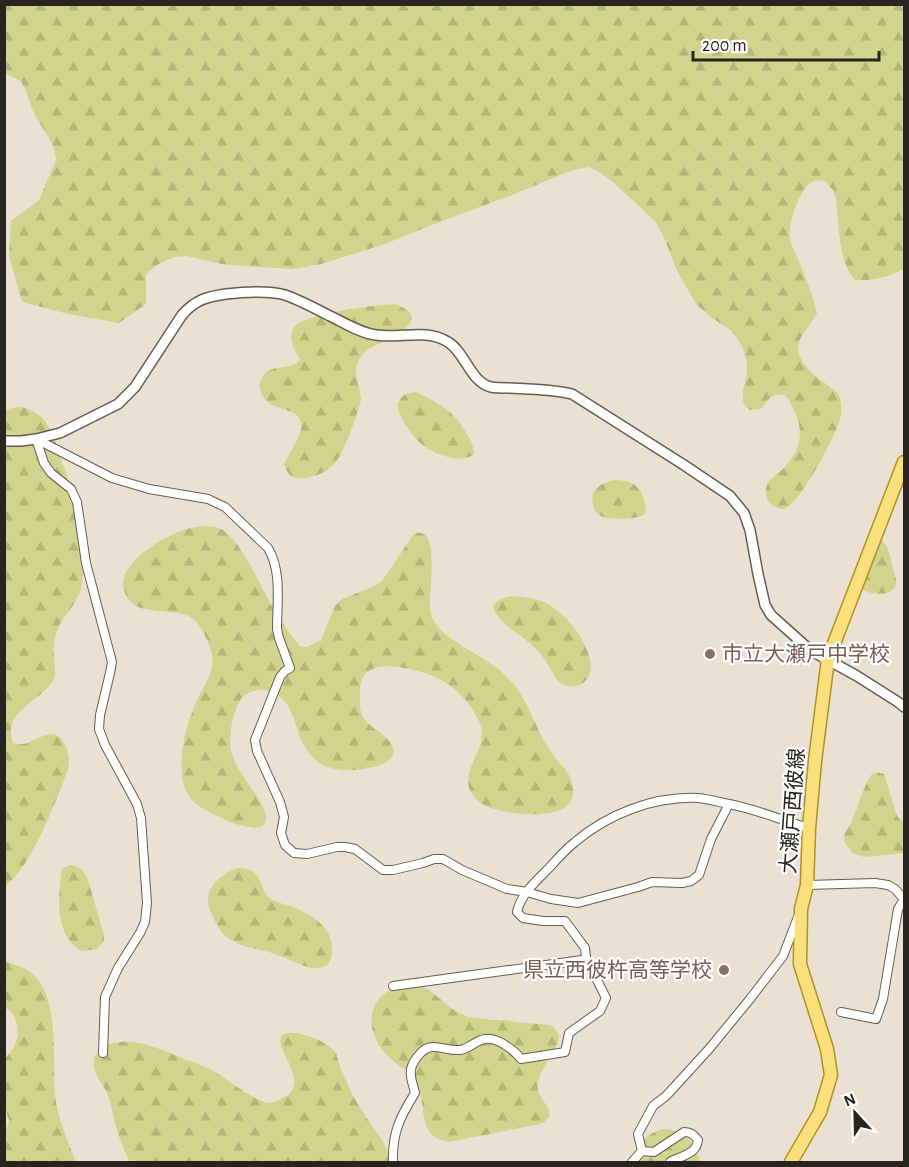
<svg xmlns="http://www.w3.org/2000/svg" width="909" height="1167" font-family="'Alegreya Sans','Noto Sans JP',sans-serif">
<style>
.forest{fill:url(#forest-firs)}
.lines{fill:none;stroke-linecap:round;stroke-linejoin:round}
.minor-casing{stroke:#665d51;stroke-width:10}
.tertiary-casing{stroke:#665d51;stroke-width:12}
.primary-casing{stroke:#af9124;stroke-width:15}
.minor{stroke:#fff;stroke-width:8}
.tertiary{stroke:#fff;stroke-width:9}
.primary{stroke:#fae07d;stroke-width:12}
.education-dot{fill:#8d6e63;stroke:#fff;stroke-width:2}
.labels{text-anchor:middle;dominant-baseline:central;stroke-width:4.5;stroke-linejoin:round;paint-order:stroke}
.education-label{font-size:21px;fill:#785e54;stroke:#fff;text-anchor:start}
.street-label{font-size:21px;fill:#28241f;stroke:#fff}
</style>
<defs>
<pattern id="forest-firs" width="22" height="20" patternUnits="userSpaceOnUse" patternTransform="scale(1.5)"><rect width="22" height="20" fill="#d0d48c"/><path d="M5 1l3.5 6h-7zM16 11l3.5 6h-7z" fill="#b3b678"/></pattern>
</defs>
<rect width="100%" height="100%" fill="#ebe1d3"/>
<g class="forest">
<path d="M5,4L904,5V269C889,277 872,281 855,280C838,262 839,223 836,199L833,190L825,181C813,178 808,183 802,193C796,203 788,226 790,238C791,247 797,256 800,264C807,280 813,297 817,313C812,324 797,337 798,349C799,362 813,374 822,381C828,386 836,390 839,396C842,403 842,412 840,419C835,437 802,500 786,508C783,509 781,509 778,508C767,506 763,491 768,483C772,477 780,472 785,467C799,451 805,433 795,413C792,407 789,397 783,395C773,391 766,402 761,409L750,410L745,406L743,401V391L747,373V362L743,349L737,337L729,329L712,318L696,304L677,271L665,240L656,222L614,183L598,171L587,167L570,171L512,195L429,226L385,244L321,264L294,269L243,266L222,264L186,256L175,257L165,261L157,265L146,274V304L119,323L68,314L22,302L9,256L11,221L39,200L56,160C56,143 41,128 34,113C29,103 28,91 21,82C17,78 10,76 5,73Z"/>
<path d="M395,304C440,321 383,339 368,350C363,353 359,358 357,364C353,375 361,388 361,400C356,416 345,453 334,464C327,472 315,477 305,478C293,479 289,477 284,465C288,453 304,435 301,422C297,404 266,415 260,389C259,385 260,380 263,376C271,363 291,371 300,360C295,351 288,339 293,329C301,313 377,305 395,304Z"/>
<path d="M416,392C437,402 454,411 465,431C470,439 474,445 474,454C461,466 429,452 418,441C408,430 401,419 397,405C403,394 404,393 416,392Z"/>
<path d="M17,407C28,407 38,413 45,421C53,432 57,446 61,459C75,497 88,542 82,583C79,605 64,612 57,631C54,640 53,649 54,658C54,664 56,671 55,676C47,701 0,708 13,743C17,744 22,745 27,743C41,739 52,725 64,743C69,752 70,760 68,770C55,802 32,867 5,886L4,410Z"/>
<path d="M616,480C637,481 642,489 646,509L644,515C634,519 608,521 599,515C591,509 592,500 593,492C599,485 606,481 616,480Z"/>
<path d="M204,526L215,527L223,530L230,536L237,544L252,568L270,603L291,635L300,646L307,647L321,640L335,606L342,599L375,586L382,581L413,535C415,534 418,532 420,533C439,533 429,593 430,606C430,614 433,621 438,627C457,647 489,658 508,678C525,695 532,718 543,739C547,746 551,752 556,759C561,765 567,770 570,777C589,823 522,816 498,810C483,807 467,796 468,779C469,764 482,750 482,734C482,726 478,719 474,712C458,685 434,673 404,668C390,665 368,664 362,679C360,683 360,691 360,695C360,703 359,710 363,717C370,729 385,732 391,744C394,750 395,753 391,758C384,766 364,770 354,770C341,771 327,769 317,761C293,743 300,711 278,695C273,692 269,691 263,690C255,690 247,692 242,698C233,709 228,738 231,751C233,758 237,766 241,773C246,782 277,817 262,826C253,831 232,823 224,819C213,814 199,808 191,799C172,776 185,725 197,701C201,691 207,682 211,672C214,662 212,652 208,642C195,610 183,614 152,610C144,609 137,608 131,602C103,571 158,540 181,531C189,528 196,527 204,526Z"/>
<path d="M881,539C890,548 890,557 893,568C894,574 898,581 895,587C890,597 868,595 861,588C849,574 861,553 869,541Z"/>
<path d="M513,596C524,597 534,598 544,602C556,608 568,619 575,629C586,643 602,676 579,685C574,687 567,687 562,684C555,680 553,672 549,666C545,659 540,653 535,648C523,636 496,622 493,606C498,599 505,597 513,596Z"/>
<polygon points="877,772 884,774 897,816 904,824 904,853 864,857 852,853 845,843 844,835 851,823 866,784 871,775"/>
<path d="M70,865C80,866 84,871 88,880L104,935V941L97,949L81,951C54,935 58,896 62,869Z"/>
<path d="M237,868C265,867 256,888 271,899C277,903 286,904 293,907C310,915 331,925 332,947C332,953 332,959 328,964C324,968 316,969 311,968C300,965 284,957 272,953C260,949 244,948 233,941C225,937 219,930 215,921C212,915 208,907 208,900C208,884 224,873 237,868Z"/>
<path d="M5,961C13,964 23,967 30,972C61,993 52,1063 55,1096C58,1120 68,1141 76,1162H5V1130L7,1128L9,1120L5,1109V1058C9,1054 14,1048 16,1042C20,1031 17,1012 5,1008Z"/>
<path d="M419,985L429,990L455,1011L468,1017L493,1020H508L515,1022L551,1025C554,1028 558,1031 559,1036C560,1046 541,1068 538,1082C533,1101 565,1112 540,1124L449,1142C415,1136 428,1106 417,1083C413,1074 405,1070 397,1064C378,1049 365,1029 375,1005C379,996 391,988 400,986C406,985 413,985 419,985Z"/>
<path d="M286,1033H298L317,1039L329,1046L336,1053L340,1067L353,1096L364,1114L382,1140L394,1162H130C123,1149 118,1135 114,1120C112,1110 111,1102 107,1093C102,1083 92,1072 94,1060C94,1055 98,1052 101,1049C124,1032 161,1049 184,1059C193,1062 201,1065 210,1069C223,1076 257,1103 269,1103C276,1102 285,1098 290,1093C307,1073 266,1041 286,1033Z"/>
<path d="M663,1129C687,1130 693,1142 701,1162H638C640,1142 643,1135 663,1129Z"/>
</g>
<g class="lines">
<defs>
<g id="minor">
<path d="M36,439L112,478L149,489L208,499L225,507L268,548C282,571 277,603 277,629L279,638L290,668L285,671L280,677L255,740L257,751L280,802L284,817L281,833L285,845L294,853L307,854L337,847H345L355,849L383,870H393L423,863L434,859H443L462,870L507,889L527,892L551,899L578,903L638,887L652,882L682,883L691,881L699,875L711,839L729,804C757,809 782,821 809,828"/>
<polyline points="36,439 44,463 51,473 71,489 77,502 86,563 112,662 110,673 100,715 99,729 105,745 137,804 141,818 147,903 145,922 140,933 118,968 105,997 103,1053"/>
<polyline points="807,885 875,883 888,885 895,889 904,899"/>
<polyline points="393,986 582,960 586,958"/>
<polyline points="841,1012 876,1019 883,999 898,909 904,899"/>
<polyline points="642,1151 638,1134 653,1106 666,1096 709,1049 750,999 783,956 798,917"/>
<path d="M642,1151L654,1152L684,1132C691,1132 694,1135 698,1140C697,1154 681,1156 670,1162"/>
<path d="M393,1162C392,1133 400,1117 415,1093C414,1087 411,1081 411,1075C409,1065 421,1048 432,1047C440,1046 449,1051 460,1050C469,1049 476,1040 485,1039C497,1037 514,1050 521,1059L565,1052L569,1033L600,1011L606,998L586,958L585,948L565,921H543L523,918L517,912C521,894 536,881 549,868C557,859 565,850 575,842C608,814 654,796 698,798C708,799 719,802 729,804"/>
<polyline points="632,1162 642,1151"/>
</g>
<path id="tertiary" d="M4,441H21L36,439L60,433L118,404L135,387L182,315C195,300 206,297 226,294C244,292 267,290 285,295C300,300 316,309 330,316C345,323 360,333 376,335C400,339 426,328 448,342C465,352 471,383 491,387C496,388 503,388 509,388C530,389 552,389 572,394L684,465L730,496L744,513L750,530L758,574L765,605L771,615L810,650L857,676L898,702L904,707"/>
<polyline id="primary" points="791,1162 820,1112 831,1075 827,1049 800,964 801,909 807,885 809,828 815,761 828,659 904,462"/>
</defs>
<use href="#minor" class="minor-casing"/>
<use href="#tertiary" class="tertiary-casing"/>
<use href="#primary" class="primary-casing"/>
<use href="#minor" class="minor"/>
<use href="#tertiary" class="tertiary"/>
<use href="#primary" class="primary"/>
</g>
<g class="education-dot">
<circle cx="710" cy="654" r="6"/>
<circle cx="724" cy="970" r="6"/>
</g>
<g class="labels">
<g class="education-label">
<text x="722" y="654">市立大瀬戸中学校</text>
<text x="712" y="970" text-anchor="end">県立西彼杵高等学校</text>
</g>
<g class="street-label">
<text transform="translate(793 811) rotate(-86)">大瀬戸西彼線</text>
</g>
</g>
<rect width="909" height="1167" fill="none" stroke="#28241f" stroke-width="12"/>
<g transform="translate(855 1113) rotate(338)" stroke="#ffffff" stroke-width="4.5" paint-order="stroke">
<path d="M0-4.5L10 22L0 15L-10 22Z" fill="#28241f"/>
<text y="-9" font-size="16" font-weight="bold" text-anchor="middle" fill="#28241f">N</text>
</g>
<path d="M693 51v9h186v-9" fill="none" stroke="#28241f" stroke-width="3"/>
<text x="702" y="51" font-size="18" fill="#28241f" stroke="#ffffff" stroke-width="4.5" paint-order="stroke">200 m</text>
</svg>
